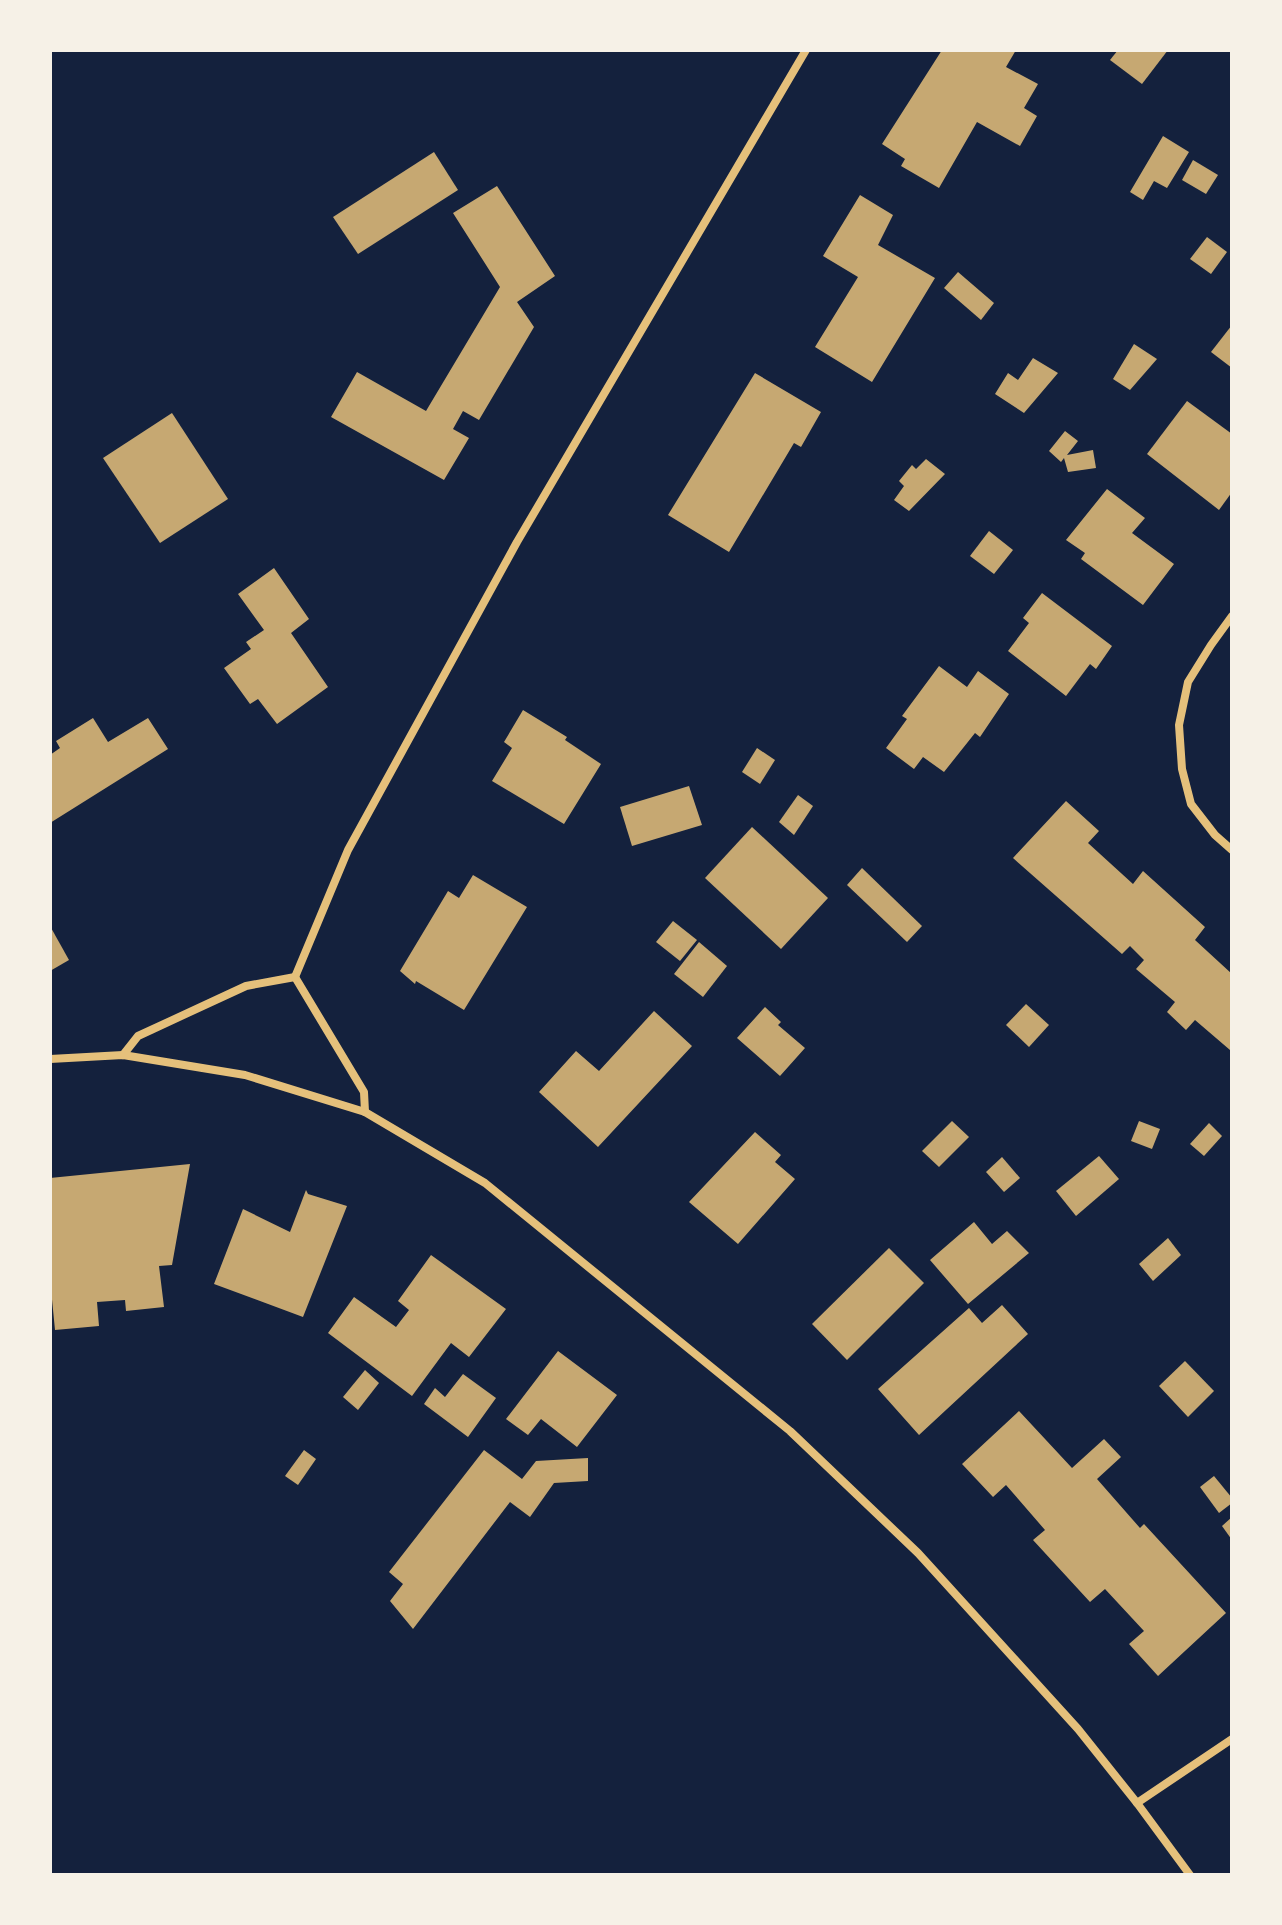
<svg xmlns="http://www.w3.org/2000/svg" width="1282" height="1925" font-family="'Archivo Narrow',sans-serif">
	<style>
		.building { fill: #c6a872 }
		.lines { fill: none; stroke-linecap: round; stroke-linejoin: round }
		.minor { stroke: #e5c07b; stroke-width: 8 }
	</style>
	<rect width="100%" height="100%" fill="#14213d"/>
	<!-- building -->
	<g class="building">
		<path d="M942 50H1016L1006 67 1038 84 1024 108 1037 116 1020 146 977 122 939 188 901 166 905 159 882 144Z"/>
		<path d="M1118 50H1168L1142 84 1110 60Z"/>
		<path d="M1163 136 1189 152 1167 188 1154 181 1143 200 1130 192Z"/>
		<path d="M434 152 458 190 358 254 333 217Z"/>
		<path d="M1193 160 1218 175 1206 194 1182 180Z"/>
		<path d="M497 186 555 276 517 302 534 327 479 420 463 411 453 429 469 438 444 480 331 417 357 372 426 411 500 287 453 213Z"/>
		<path d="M860 195 893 215 878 245 935 278 872 382 815 347 858 277 823 256Z"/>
		<path d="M1207 237 1227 252 1211 274 1190 259Z"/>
		<path d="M958 272 994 303 981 320 944 288Z"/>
		<path d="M1232 325V368L1211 352Z"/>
		<path d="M1134 344 1157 359 1130 390 1113 379Z"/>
		<path d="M1033 358 1058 373 1024 413 995 394 1008 373 1018 380Z"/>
		<path d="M755 373 821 412 801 447 794 443 729 552 668 515Z"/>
		<path d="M1187 401 1232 434V492L1219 510 1147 454Z"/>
		<path d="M172 413 228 499 160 543 103 458Z"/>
		<path d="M1065 431 1078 441 1067 455 1093 450 1096 468 1068 472 1064 458 1061 462 1049 451Z"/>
		<path d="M926 459 945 474 909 511 894 500 904 486 899 481 912 465 916 469Z"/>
		<path d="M1107 489 1145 518 1132 533 1174 564 1143 605 1081 559 1085 553 1066 540Z"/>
		<path d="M989 531 1013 550 994 574 970 556Z"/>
		<path d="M274 568 309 619 291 633 328 687 277 724 258 699 250 704 224 668 251 649 246 642 264 630 238 594Z"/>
		<path d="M1042 593 1112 646 1096 669 1090 664 1066 696 1008 651 1029 623 1023 618Z"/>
		<path d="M939 666 967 687 978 671 1009 694 980 737 975 733 944 772 923 757 914 769 886 748 907 719 902 716Z"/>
		<path d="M523 710 567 737 565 740 601 764 564 824 492 781 512 748 504 742Z"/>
		<path d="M93 718 108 742 148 718 168 749 50 823V755L60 748 56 741Z"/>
		<path d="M757 748 775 760 760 784 742 772Z"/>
		<path d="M689 786 702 825 632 846 620 807Z"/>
		<path d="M798 795 813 806 794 835 779 822Z"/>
		<path d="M1066 801 1099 831 1088 843 1133 884 1143 871 1205 927 1195 940 1232 974V1048L1230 1050 1195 1020 1186 1030 1167 1012 1175 1002 1136 969 1144 960 1130 946 1122 954 1013 858Z"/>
		<path d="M752 827 828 898 781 949 705 878Z"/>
		<path d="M862 868 922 926 907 942 847 885Z"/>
		<path d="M473 875 527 907 464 1010 416 981 415 984 400 971 448 891 459 898Z"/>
		<path d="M673 921 697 940 680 961 656 942Z"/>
		<path d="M50 926 69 960 50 971Z"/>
		<path d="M699 942 727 966 703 997 674 974Z"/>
		<path d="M1026 1004 1049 1025 1029 1047 1006 1025Z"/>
		<path d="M765 1007 781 1022 778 1025 805 1048 780 1076 737 1038Z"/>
		<path d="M654 1011 692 1046 598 1147 539 1092 576 1051 599 1071Z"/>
		<path d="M952 1121 969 1137 939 1167 922 1151Z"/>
		<path d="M1139 1121 1160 1129 1152 1149 1131 1141Z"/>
		<path d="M1209 1123 1222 1136 1204 1156 1190 1144Z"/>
		<path d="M755 1132 781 1155 775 1162 795 1179 738 1244 689 1202Z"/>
		<path d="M1099 1156 1119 1179 1076 1216 1056 1191Z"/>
		<path d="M1002 1157 1020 1178 1004 1192 986 1172Z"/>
		<path d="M190 1164 172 1265 159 1266 164 1307 126 1311 125 1300 97 1302 99 1326 55 1330 50 1279V1178Z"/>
		<path d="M306 1190 308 1194 347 1206 303 1317 214 1284 243 1209 290 1232Z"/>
		<path d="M974 1222 992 1244 1007 1231 1029 1253 968 1304 930 1260Z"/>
		<path d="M1168 1238 1181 1255 1153 1281 1139 1264Z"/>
		<path d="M889 1248 924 1283 847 1360 812 1324Z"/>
		<path d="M431 1255 506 1309 469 1357 451 1343 412 1396 328 1333 354 1297 396 1327 409 1310 398 1301Z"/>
		<path d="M1002 1305 1028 1334 919 1435 878 1389 969 1308 982 1323Z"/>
		<path d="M558 1351 617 1395 577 1447 541 1419 528 1435 506 1419Z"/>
		<path d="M1185 1361 1214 1391 1188 1417 1159 1386Z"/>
		<path d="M365 1370 379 1383 358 1410 343 1397Z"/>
		<path d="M463 1374 496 1398 468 1437 424 1404 435 1388 445 1397Z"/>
		<path d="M1019 1411 1072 1468 1104 1439 1121 1457 1097 1479 1140 1528 1144 1524 1226 1613 1158 1676 1129 1644 1144 1631 1105 1589 1090 1602 1033 1540 1045 1530 1006 1485 993 1497 962 1464Z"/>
		<path d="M304 1450 316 1459 298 1485 285 1476Z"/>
		<path d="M484 1450 522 1479 536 1461 588 1458V1481L554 1483 530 1517 510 1502 413 1629 390 1601 403 1584 389 1572Z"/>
		<path d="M1214 1476 1232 1498V1503L1219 1513 1200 1487Z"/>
		<path d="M1232 1517V1540L1222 1526Z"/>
	</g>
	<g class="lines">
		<!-- minor -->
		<g class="minor">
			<path d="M1232 616 1211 645 1188 682 1179 725 1182 769 1191 804 1215 835 1232 850"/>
			<path d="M295 977 348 850 517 542 806 50"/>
			<path d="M295 977 364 1092 365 1112"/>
			<path d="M123 1055 138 1036 246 986 295 977"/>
			<path d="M50 1059 123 1055 245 1075 365 1112 485 1183 790 1431 918 1553 1078 1729 1137 1803 1190 1875"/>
			<path d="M1137 1803 1232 1739"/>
		</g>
	</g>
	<!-- border -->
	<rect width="1282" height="1925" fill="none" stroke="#f6f1e7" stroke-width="104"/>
</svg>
